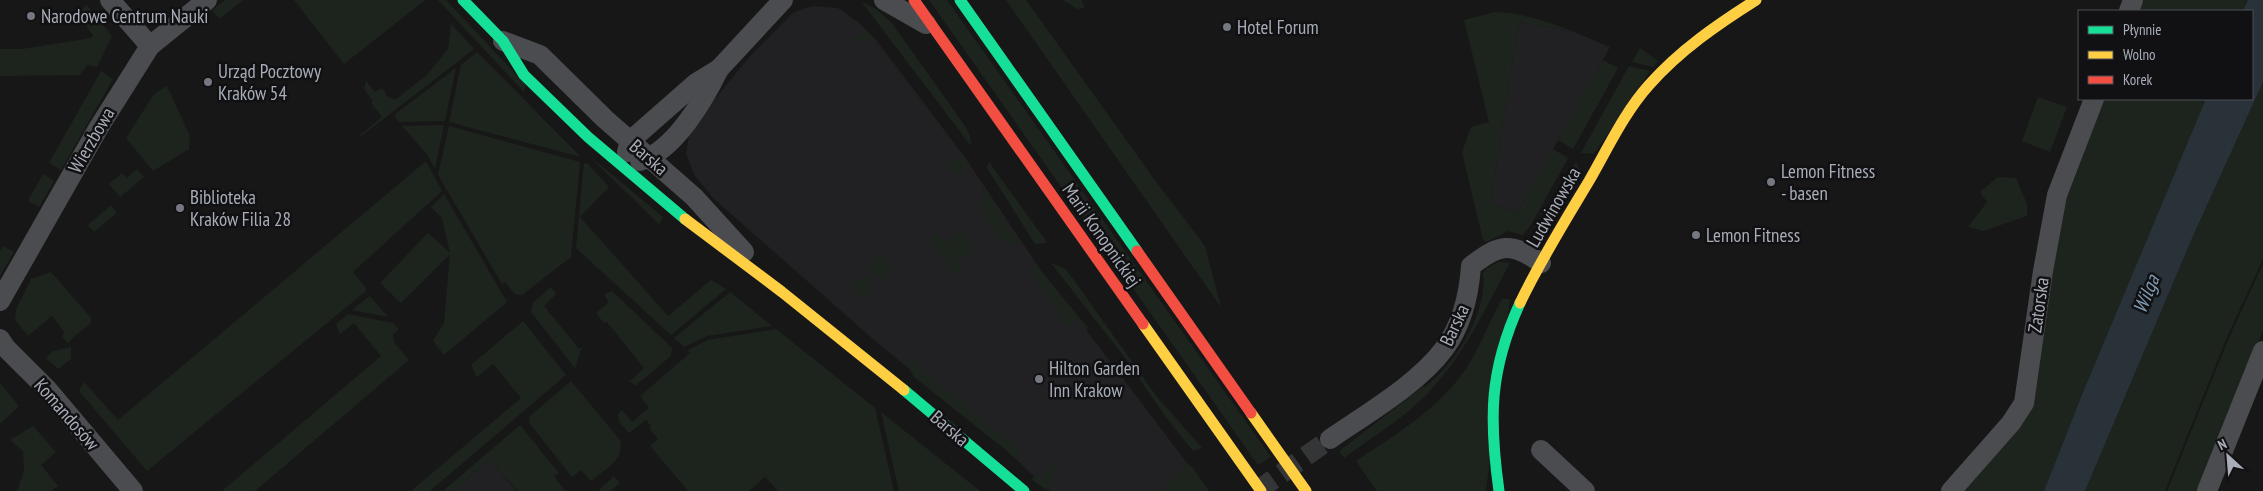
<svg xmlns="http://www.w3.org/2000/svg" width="2263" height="491" font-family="'PT Sans Narrow',sans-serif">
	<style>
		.built { fill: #212123 }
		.green { fill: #1d241e }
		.water { fill: #2a3239 }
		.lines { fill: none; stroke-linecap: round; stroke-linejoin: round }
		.street-tunnel { stroke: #343537; stroke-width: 20; stroke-dasharray: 20 10; stroke-linecap: butt }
		.street { stroke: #4b4c50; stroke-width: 20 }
		.fast { stroke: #16e098; stroke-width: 11 }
		.slow { stroke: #ffcf43; stroke-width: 11 }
		.jam { stroke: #f24e42; stroke-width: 11 }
		.poi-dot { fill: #757880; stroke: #111113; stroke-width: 2 }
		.labels { text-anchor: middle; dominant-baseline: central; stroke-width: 5; stroke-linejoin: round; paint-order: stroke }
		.poi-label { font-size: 19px; fill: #a8adb8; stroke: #111113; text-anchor: start }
		.street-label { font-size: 19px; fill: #a8adb8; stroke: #111113 }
		.water-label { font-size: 20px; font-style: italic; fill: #7f9bb3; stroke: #111113 }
	</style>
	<rect width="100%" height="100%" fill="#171717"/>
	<!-- built -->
	<g class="built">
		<path d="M812 6 838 8 858 22 876 40 964 156 1040 269 1187 463 1162 491H1050L994 439 873 339 714 199 695 176 686 154 690 129 752 54 794 12Z"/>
		<path d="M1519 22 1572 31 1610 47 1517 214 1490 203Z"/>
		<path d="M490 460 516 491H453Z"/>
	</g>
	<!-- green -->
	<g class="green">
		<path d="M225 0H243L219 19 212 10Z"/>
		<path d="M294 0H425L344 64Z"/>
		<path d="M438 0H446L526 85 524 92Z"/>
		<path d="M929 0H947L1271 457 1258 465Z"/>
		<path d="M1006 0H1026L1154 179 1205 246 1221 307Z"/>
		<path d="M1063 0H1082L1084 8 1077 9Z"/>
		<path d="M2144 0H2249L2244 11H2138Z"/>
		<path d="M861 1 876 9 891 22 965 126 970 136 971 146Z"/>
		<path d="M87 5 112 36 97 67 87 65 80 75 0 76V49H22L91 38 93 35 77 14Z"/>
		<path d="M1495 12C1523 13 1546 21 1572 31L1519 22 1490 203 1517 214 1553 149 1568 158 1532 223 1523 235 1508 231 1486 242 1483 240 1462 152 1471 127 1489 122 1464 20Z"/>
		<path d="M451 24 474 49 360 137 359 136 382 117 371 103 373 101 364 89 366 81 375 92 382 88 387 96 395 100 427 75 448 49Z"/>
		<path d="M866 30 968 163 964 172 955 173 948 165 961 156 871 38 861 43 853 39Z"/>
		<path d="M1640 48 1658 61 1653 67 1632 62Z"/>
		<path d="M477 52 581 157 449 122 461 65Z"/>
		<path d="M1603 60 1618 68 1573 149 1558 140Z"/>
		<path d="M1629 66 1650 71 1594 154 1581 153Z"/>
		<path d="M456 68 445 121 399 122 394 115Z"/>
		<path d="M101 71 113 79 61 170 49 163Z"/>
		<path d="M2263 82V259L2227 337 2165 491H2085L2193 236Z"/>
		<path d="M167 86 190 136 189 149 153 171 126 138 154 94Z"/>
		<path d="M2038 97 2067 107 2050 152 2022 141Z"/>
		<path d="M2101 99H2207L2081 397 2044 491H1960L2012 431 2061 208Z"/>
		<path d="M444 125 435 169 427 154 402 126Z"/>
		<path d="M449 126 580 162 571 257 522 295 515 294 505 282 502 284 438 175Z"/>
		<path d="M587 154 663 217 659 224Z"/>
		<path d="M426 161 442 191 353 272 366 288V291L147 471 79 391 84 382 118 420Z"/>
		<path d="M989 162 1046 241V243L1035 244 987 168Z"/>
		<path d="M1576 162 1582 174 1540 237H1535Z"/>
		<path d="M584 163 588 164 609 187 580 217 668 316 711 280 726 289 671 335 576 248Z"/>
		<path d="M137 169 144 177 120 197 109 184 122 173 127 178Z"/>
		<path d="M43 174 54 181 39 207 28 201Z"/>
		<path d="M1998 177 2016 178 2027 204V216L1983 231 1968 227 1987 202 1980 192Z"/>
		<path d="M984 188 1021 245H1009L1003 242 985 218 981 205Z"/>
		<path d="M444 194 507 302 444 355 433 341 444 323 450 254 401 303 380 283 428 233 450 253 442 218 431 207Z"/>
		<path d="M111 205 117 213 94 232 88 225Z"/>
		<path d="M962 230 975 248 957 262 966 274 960 276 953 272 930 240 934 232 944 244Z"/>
		<path d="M3 246 14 252 0 276V251Z"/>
		<path d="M880 256 892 267 881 280 868 269Z"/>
		<path d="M1499 262 1510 263C1484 311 1461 362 1421 400 1398 422 1369 439 1344 458L1339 451 1424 386 1425 387C1455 362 1476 330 1483 292 1483 286 1485 278 1482 274L1487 268Z"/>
		<path d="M1051 263 1064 268 1071 276 1157 397 1202 448 1193 451 1165 416 1125 358Z"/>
		<path d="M1035 264 1088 328 1086 330 1077 318 1067 326 1063 325 1051 302 1031 275 1030 269Z"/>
		<path d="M2263 264V330L2206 471 2197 491H2167L2229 338Z"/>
		<path d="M51 272 91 318V323L71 339V341L67 343 62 336 65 333 52 316 28 336 15 320 16 309 31 279Z"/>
		<path d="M863 275 875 286 863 299 851 288Z"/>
		<path d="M551 287 556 294 544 306 579 349 582 347 575 368 531 312 533 303Z"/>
		<path d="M612 291 672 348 671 356 636 385H634L630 381 644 368 607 322 604 323 596 313 609 302 604 295Z"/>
		<path d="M730 292 772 326 707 336 684 347 674 338Z"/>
		<path d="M370 296 388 317 352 310Z"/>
		<path d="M1502 299H1510L1486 491H1377L1356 461C1398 433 1444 406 1471 361 1482 341 1491 319 1502 299Z"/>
		<path d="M348 314 393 323 399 329 393 334 394 342 409 360 255 491H222L381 356 354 323 340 334 336 324Z"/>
		<path d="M523 321 566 375 430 491H411L521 398 493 364 477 377 471 365Z"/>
		<path d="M776 329 875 408 894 491H778L765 477 749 491H688L650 446 658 439 649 428 651 426 646 420 629 433 619 422 618 414 622 410 632 422 649 408 640 396 690 353 688 350 708 340Z"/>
		<path d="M71 347V359L58 369 46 358 53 351Z"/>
		<path d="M909 359 1021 452 1016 458 914 377 909 368Z"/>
		<path d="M571 381 620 440C625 460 604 470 591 481L581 470 572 477 530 424 529 417Z"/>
		<path d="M0 383 19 406 0 424Z"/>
		<path d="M881 412 980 491H899Z"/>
		<path d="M520 425 559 473 554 476 565 491H517L490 460 453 491H443Z"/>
		<path d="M33 426 56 452 41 465 58 486 51 491H17L24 471 23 451 10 440Z"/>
		<path d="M1187 463 1193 468 1209 491H1162Z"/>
		<path d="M1058 464 1047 490 1032 480 1033 477 1044 474Z"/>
		<path d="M614 476 620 483 611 491H598Z"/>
	</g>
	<!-- water -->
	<path class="water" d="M2248 0H2263V82L2193 236 2085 491H2044L2081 397 2206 99H2252V11H2243Z"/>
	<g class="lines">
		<!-- street-tunnel -->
		<path class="street-tunnel" d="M1257 491 1330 439"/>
		<!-- street -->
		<g class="street">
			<path d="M110 0 150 46"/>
			<path d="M884 0 926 24"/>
			<path d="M2129 11 2133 0"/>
			<path d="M503 41 540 55 605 119 694 197 744 252"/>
			<path d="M627 152 630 141 696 83 719 69 783 0"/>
			<path d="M640 161C674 151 704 100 719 69"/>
			<path d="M0 301 99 127 150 46 207 0"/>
			<path d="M0 339 6 348 47 389 133 491"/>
			<path d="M1330 439C1366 414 1418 384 1444 349 1462 325 1469 295 1471 266 1499 244 1511 241 1541 263"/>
			<path d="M1541 450 1585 491"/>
			<path d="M1951 491 2011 423 2024 403 2043 271 2057 195 2094 99"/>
			<path d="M2207 491 2263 351"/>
		</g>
		<!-- fast -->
		<g class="fast">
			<path d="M463 0 503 41 524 75 588 137 685 219"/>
			<path d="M960 0 1137 251"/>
			<path d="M904 390 1024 491"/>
			<path d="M1499 491C1489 419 1489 371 1520 303"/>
		</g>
		<!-- slow -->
		<g class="slow">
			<path d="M685 219 782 292 904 390"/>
			<path d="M1520 303C1540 261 1565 221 1589 181 1608 148 1624 113 1649 85 1680 50 1718 24 1756 0"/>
			<path d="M1143 324 1261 491"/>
			<path d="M1251 413 1306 491"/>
		</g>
		<!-- jam -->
		<g class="jam">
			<path d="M914 0 1143 324"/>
			<path d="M1137 251 1251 413"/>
		</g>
	</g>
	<!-- markers -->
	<g class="poi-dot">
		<circle cx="31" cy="16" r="5"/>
		<circle cx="1227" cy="27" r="5"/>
		<circle cx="208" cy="82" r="5"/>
		<circle cx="1771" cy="182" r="5"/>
		<circle cx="180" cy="208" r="5"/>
		<circle cx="1696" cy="235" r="5"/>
		<circle cx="1039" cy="379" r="5"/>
	</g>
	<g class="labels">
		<!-- poi labels -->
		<g class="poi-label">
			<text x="41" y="16">Narodowe Centrum Nauki</text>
			<text x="1237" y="27">Hotel Forum</text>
			<text x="218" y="71">Urząd Pocztowy<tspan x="218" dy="22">Kraków 54</tspan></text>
			<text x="1781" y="171">Lemon Fitness<tspan x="1781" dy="22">- basen</tspan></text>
			<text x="190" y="197">Biblioteka<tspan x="190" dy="22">Kraków Filia 28</tspan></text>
			<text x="1706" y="235">Lemon Fitness</text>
			<text x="1049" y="368">Hilton Garden<tspan x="1049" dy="22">Inn Krakow</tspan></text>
		</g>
		<!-- street labels -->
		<g class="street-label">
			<text transform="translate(91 140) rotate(-60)">Wierzbowa</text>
			<text transform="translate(649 157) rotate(41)">Barska</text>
			<text transform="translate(1553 207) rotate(-60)">Ludwinowska</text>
			<text transform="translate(1102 235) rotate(55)">Marii Konopnickiej</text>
			<text transform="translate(2038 305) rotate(-82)">Zatorska</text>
			<text transform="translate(1454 325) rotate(-65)">Barska</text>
			<text transform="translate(67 414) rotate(49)">Komandosów</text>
			<text transform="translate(950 428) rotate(41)">Barska</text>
		</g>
		<!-- water labels -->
		<g class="water-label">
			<text transform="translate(2146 294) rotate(-68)">Wilga</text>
		</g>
	</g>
	<!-- legend -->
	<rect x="2078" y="10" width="175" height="90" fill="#111113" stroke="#4d4f55"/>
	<rect x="2088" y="26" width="25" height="8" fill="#16e098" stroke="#4d4f55"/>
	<text x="2123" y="35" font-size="15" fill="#a8adb8">Płynnie</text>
	<rect x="2088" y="51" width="25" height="8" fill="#ffcf43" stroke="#4d4f55"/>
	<text x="2123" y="60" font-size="15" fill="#a8adb8">Wolno</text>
	<rect x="2088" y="76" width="25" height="8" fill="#f24e42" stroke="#4d4f55"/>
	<text x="2123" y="85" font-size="15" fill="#a8adb8">Korek</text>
	<!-- north arrow -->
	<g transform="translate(2228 456) rotate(334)" stroke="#111113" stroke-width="4" paint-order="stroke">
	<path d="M0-4L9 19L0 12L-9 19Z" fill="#a8adb8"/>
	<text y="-8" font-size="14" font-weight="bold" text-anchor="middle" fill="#a8adb8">N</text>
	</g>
</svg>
